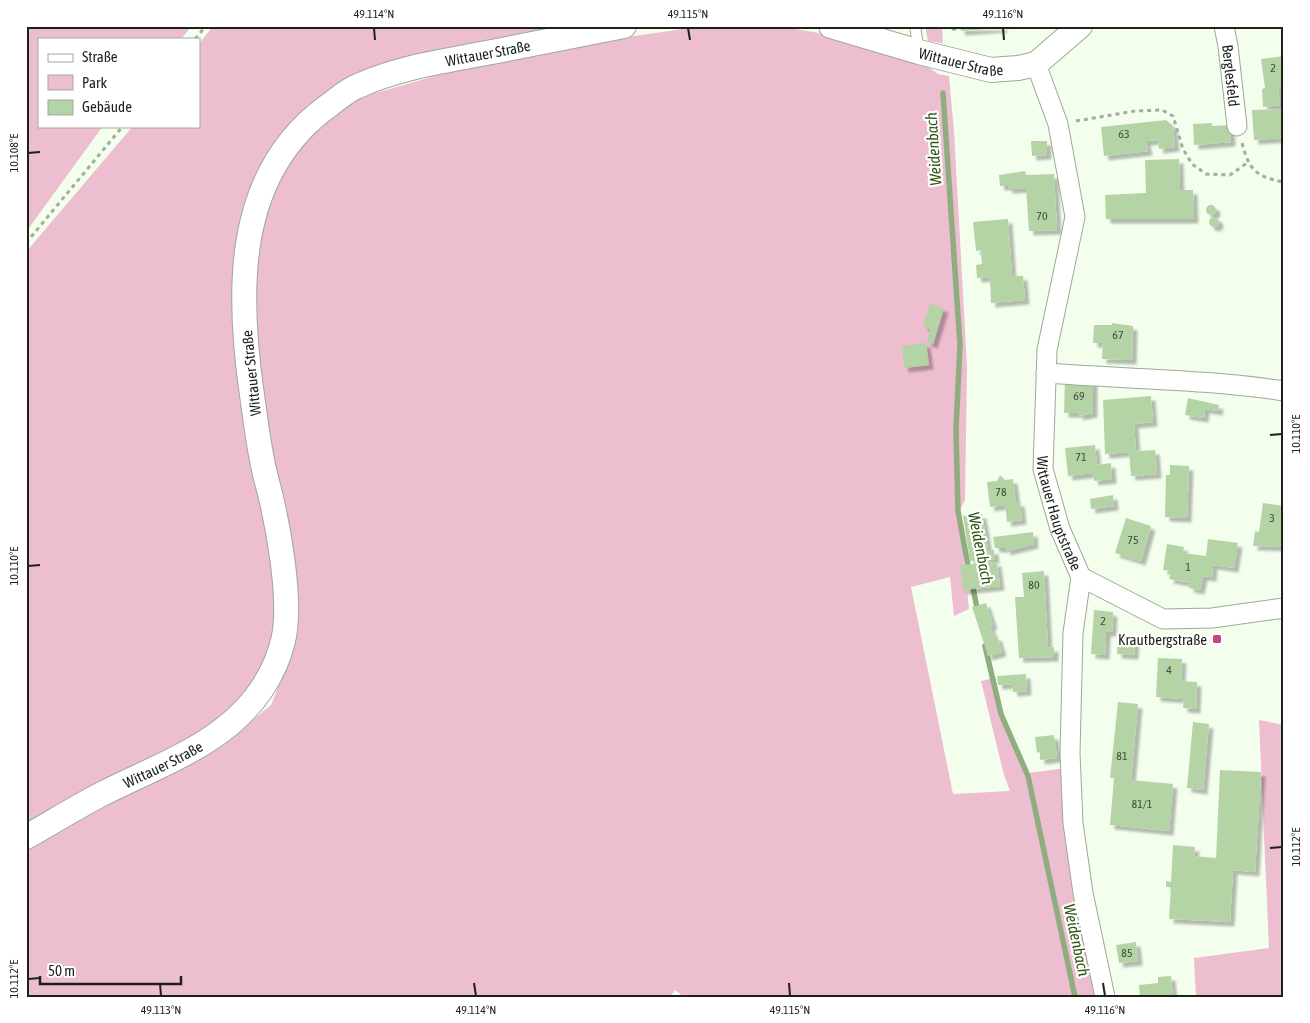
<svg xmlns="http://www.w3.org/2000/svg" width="1310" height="1023" font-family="'Asap Condensed',sans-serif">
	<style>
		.green { fill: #edbdd0 }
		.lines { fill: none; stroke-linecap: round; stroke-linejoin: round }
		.stream { stroke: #90ad80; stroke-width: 5.5 }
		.building { fill: #b5d4a5; filter: url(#shadow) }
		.service-casing { stroke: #9caa96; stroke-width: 12 }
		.minor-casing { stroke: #9caa96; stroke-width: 21 }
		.tertiary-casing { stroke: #9caa96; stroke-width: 26 }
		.path { stroke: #a3ac9e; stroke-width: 3; stroke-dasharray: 4 4; stroke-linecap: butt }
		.service { stroke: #fff; stroke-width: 10 }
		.minor { stroke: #fff; stroke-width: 19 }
		.tertiary { stroke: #fff; stroke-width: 24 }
		.ticks { fill: none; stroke: #1c221a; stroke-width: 2 }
		.poi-dot { fill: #c94486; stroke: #fff; stroke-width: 2 }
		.labels { text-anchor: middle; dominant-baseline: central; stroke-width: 4.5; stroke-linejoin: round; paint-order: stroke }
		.number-label { font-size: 12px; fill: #424e3d }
		.street-label { font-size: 15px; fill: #1c221a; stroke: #fff }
		.poi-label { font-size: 15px; fill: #1c221a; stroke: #fff; text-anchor: end }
		.water-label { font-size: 16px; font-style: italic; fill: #2f5515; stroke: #fff }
		.neatline { fill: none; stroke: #1c221a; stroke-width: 2 }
		.ticks-label { font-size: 12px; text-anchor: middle; fill: #1c221a }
	</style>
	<defs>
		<filter id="shadow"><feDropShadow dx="4.5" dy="4.5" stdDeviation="1" flood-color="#0004"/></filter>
	</defs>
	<rect width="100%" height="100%" fill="#f3feed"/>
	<!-- green -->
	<g class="green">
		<path d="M26 26H192L181 39H39V126H103L26 232Z"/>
		<path d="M213 26H594L403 66 362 78 325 99 279 143 254 187 239 238 234 292 240 382 260 468 274 483 257 367 247 274 253 231 294 156 310 134 331 115 362 97 466 67 593 42 704 26H778L848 38 914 57 938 74 949 76 954 131 967 366 965 500 959 511 969 609 954 616 950 577 911 587 953 794 1010 791 1004 775 981 681 994 678 1002 713 1029 773 1065 768 1067 845 1098 997H684L675 990 670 997H26V849L189 762 237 733 271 705 293 650 272 641 254 682 238 710 198 739 26 825V252L133 126H199V44Z"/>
		<path d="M925 26H942L943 43 928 41Z"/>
		<path d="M1259 720 1284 725V997H1196L1194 958 1269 948Z"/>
	</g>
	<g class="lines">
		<!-- stream -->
		<g class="stream">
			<path d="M954 26V28"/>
			<path d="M943 93 960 345 956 429 958 511 969 571"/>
			<path d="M972 583 978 613"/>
			<path d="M985 646 1001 714 1028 776 1075 997"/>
		</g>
	</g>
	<!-- building -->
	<g class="building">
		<path d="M960 26H1003V28L961 31Z"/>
		<path d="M1284 56V88L1278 89 1280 105 1263 107 1262 89 1265 88 1261 59Z"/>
		<path d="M1284 109V138L1254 140 1252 110Z"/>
		<path d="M1166 120 1173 126 1175 147 1159 149 1158 140 1146 141 1148 151 1104 156 1101 127Z"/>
		<path d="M1212 123V126L1230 125 1231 142 1194 145 1193 124Z"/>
		<path d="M1031 141H1047V155L1032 156Z"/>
		<path d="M1179 159 1180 190H1193L1194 219H1106L1105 195 1146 193 1145 160Z"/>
		<path d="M1025 171 1026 175 1054 174 1057 230 1029 231 1026 188 1008 189V186H1000L999 175Z"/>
		<circle cx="1211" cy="210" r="5"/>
		<circle cx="1214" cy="222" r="5"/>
		<path d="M1008 219 1012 276H1023L1025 300 991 303 990 277 977 278 976 265 982 264 981 250 976 251 973 222Z"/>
		<path d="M930 304 944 308 933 344 927 342 930 329 923 327Z"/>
		<path d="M1112 323 1133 326 1132 360 1102 359 1103 343H1093L1094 325H1112Z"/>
		<path d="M926 343 929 365 904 368 902 346Z"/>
		<path d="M1065 379H1093V413L1078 416 1079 413H1064Z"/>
		<path d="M1151 396 1153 422 1134 424 1136 451 1155 450 1157 474 1131 476 1129 452 1105 454 1103 400Z"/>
		<path d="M1188 398 1219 405 1218 411 1205 409 1204 418 1185 415Z"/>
		<path d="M1095 445 1097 465 1111 463 1112 479 1094 481 1093 473 1068 476 1065 448Z"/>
		<path d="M1170 465 1189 466 1187 518 1165 517 1166 475H1170Z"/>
		<path d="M1000 475 1005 480 1013 479 1016 502H1020L1022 520 1007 522 1005 505 990 507 987 482 997 481Z"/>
		<path d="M1113 495 1114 506 1091 509 1090 499Z"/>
		<path d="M1263 503 1284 506V547L1253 546 1255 531 1259 532Z"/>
		<path d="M982 514 988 550H994L995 559 970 561 963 516Z"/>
		<path d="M1126 518 1151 526 1141 561 1115 553Z"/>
		<path d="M1033 532 1034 544 1006 551V548H995L993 537Z"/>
		<path d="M1208 539 1238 543 1234 568 1213 565 1212 577 1203 576 1200 590 1189 588 1190 583 1169 579 1171 571 1163 570 1167 544 1184 547 1183 553 1206 556Z"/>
		<path d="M997 562 1000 586 963 590 960 565Z"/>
		<path d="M1044 571 1048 648 1054 647V657L1019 658 1015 597H1024L1022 573Z"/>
		<path d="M986 603 993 625 990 626 994 637 997 636 1002 652 988 656 972 607Z"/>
		<path d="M1094 610 1113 612 1112 632H1106L1105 655 1091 654Z"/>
		<path d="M1118 637 1135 638 1134 655 1117 654Z"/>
		<path d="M1158 658 1182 659 1181 681 1197 682 1196 709 1183 708 1184 699 1156 697Z"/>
		<path d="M1026 674 1027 691 1013 692 1012 684 998 685 997 676Z"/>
		<path d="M1118 702 1138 704 1131 780 1173 784 1169 831 1110 825 1114 778H1110Z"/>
		<path d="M1193 722 1209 724 1203 790 1187 788Z"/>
		<path d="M1054 735 1057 758 1040 760V752L1037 753 1035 737Z"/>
		<path d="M1220 770 1261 772 1255 872 1233 870 1230 922 1169 919 1171 887H1166V881L1171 882 1173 845 1195 847 1194 856 1216 858Z"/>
		<path d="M1136 942 1138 961 1119 963 1116 945Z"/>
		<path d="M1171 976 1173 997H1140L1139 985 1158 983V977Z"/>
	</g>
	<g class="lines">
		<defs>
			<path id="service" d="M915 26 919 52"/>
			<g id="minor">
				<path id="s1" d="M1224 26 1228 46 1237 126"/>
				<path id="s2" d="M1036 64 1058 124 1075 217 1047 350 1043 469 1060 529 1081 577 1073 633 1070 753 1073 823 1083 893 1105 997"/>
				<path d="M1046 373C1126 379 1205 379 1284 391"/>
				<path d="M1081 577 1163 619 1212 618 1284 608"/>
			</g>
			<g id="tertiary">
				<path id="s3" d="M831 26 919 52 991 70 1018 68 1036 64 1080 26"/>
				<path id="s4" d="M26 837C51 823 75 808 100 795 156 766 224 745 261 690 271 675 279 658 283 641 293 601 277 518 266 478 259 451 256 423 252 395 237 292 234 174 328 106 338 99 347 90 358 86 397 68 439 62 481 54 529 45 577 35 624 26"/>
			</g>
		</defs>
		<!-- service casing -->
		<use href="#service" class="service-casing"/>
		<!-- minor casing -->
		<use href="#minor" class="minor-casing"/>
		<!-- tertiary casing -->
		<use href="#tertiary" class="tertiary-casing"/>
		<!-- path -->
		<g class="path">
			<path d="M195 39 206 26"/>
			<path d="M1076 121 1135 111 1162 110 1173 116 1183 149 1192 164 1206 174 1230 175 1247 163"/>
			<path d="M1242 143C1249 170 1256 177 1284 182"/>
			<path d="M26 243 123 126"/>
		</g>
		<!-- service -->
		<use href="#service" class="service"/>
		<!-- minor -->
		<use href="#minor" class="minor"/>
		<!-- tertiary -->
		<use href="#tertiary" class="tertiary"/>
	</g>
	<!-- ticks -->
	<path class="ticks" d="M374 28 375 40M688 28 690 40M1003 28 1004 40M28 153 40 152M1270 435 1282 434M28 566 40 565M1270 848 1282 847M28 979 40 978M160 983 161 996M474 983 476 996M789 983 790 996M1103 983 1105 996"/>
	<!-- markers -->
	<rect class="poi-dot" x="1212" y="634" width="10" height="10" rx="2.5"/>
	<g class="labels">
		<!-- number labels -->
		<g class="number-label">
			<text x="1273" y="68">2</text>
			<text x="1124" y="134">63</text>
			<text x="1042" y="216">70</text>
			<text x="1118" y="335">67</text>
			<text x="1079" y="396">69</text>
			<text x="1081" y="457">71</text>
			<text x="1001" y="492">78</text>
			<text x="1272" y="518">3</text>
			<text x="1133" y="540">75</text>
			<text x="1188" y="567">1</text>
			<text x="1034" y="585">80</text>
			<text x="1103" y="621">2</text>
			<text x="1169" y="670">4</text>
			<text x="1122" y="756">81</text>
			<text x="1142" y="804">81/1</text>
			<text x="1127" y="953">85</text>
		</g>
		<!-- street labels -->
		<g class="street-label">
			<text stroke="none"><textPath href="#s4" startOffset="1069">Wittauer Straße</textPath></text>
			<text stroke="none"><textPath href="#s3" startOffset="135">Wittauer Straße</textPath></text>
			<text stroke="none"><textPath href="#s1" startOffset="50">Berglesfeld</textPath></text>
			<text transform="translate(251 373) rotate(-96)">Wittauer Straße</text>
			<text stroke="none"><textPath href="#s2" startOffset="460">Wittauer Hauptstraße</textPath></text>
			<text stroke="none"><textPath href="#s4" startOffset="155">Wittauer Straße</textPath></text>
		</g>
		<!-- poi labels -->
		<g class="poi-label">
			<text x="1207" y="639">Krautbergstraße</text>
		</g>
		<!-- water labels -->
		<g class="water-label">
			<text transform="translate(933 149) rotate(-94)">Weidenbach</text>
			<text transform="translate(981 548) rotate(79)">Weidenbach</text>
			<text transform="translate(1077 940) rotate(78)">Weidenbach</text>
		</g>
	</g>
	<!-- border -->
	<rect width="1310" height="1023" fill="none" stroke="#ffffff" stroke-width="55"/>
	<!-- legend -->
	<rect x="38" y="38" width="162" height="90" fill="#ffffff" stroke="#a4a7a3"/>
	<rect x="48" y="54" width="25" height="8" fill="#ffffff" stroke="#a4a7a3"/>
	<text x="82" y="62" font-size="15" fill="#1c221a">Straße</text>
	<rect x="48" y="75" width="25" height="15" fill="#edbdd0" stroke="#a4a7a3"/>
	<text x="82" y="88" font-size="15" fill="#1c221a">Park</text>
	<rect x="48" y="100" width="25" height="15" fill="#b5d4a5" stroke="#a4a7a3"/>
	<text x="82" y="112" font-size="15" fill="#1c221a">Gebäude</text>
	<!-- scale -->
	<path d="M40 976v8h141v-8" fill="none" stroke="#1c221a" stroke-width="2.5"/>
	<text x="48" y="976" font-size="15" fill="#1c221a" stroke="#ffffff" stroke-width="4" paint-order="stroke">50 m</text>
	<rect x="28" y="28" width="1254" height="968" class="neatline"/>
	<g class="ticks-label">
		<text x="374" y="18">49.114°N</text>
		<text x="688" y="18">49.115°N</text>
		<text x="1003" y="18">49.116°N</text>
		<text transform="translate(14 153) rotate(-90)" y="4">10.108°E</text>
		<text transform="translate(1296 434) rotate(-90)" y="4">10.110°E</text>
		<text transform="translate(14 566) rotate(-90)" y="4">10.110°E</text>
		<text transform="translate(1296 847) rotate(-90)" y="4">10.112°E</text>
		<text transform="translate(14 979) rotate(-90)" y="4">10.112°E</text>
		<text x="161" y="1014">49.113°N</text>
		<text x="476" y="1014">49.114°N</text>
		<text x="790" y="1014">49.115°N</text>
		<text x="1105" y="1014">49.116°N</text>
	</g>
</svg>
